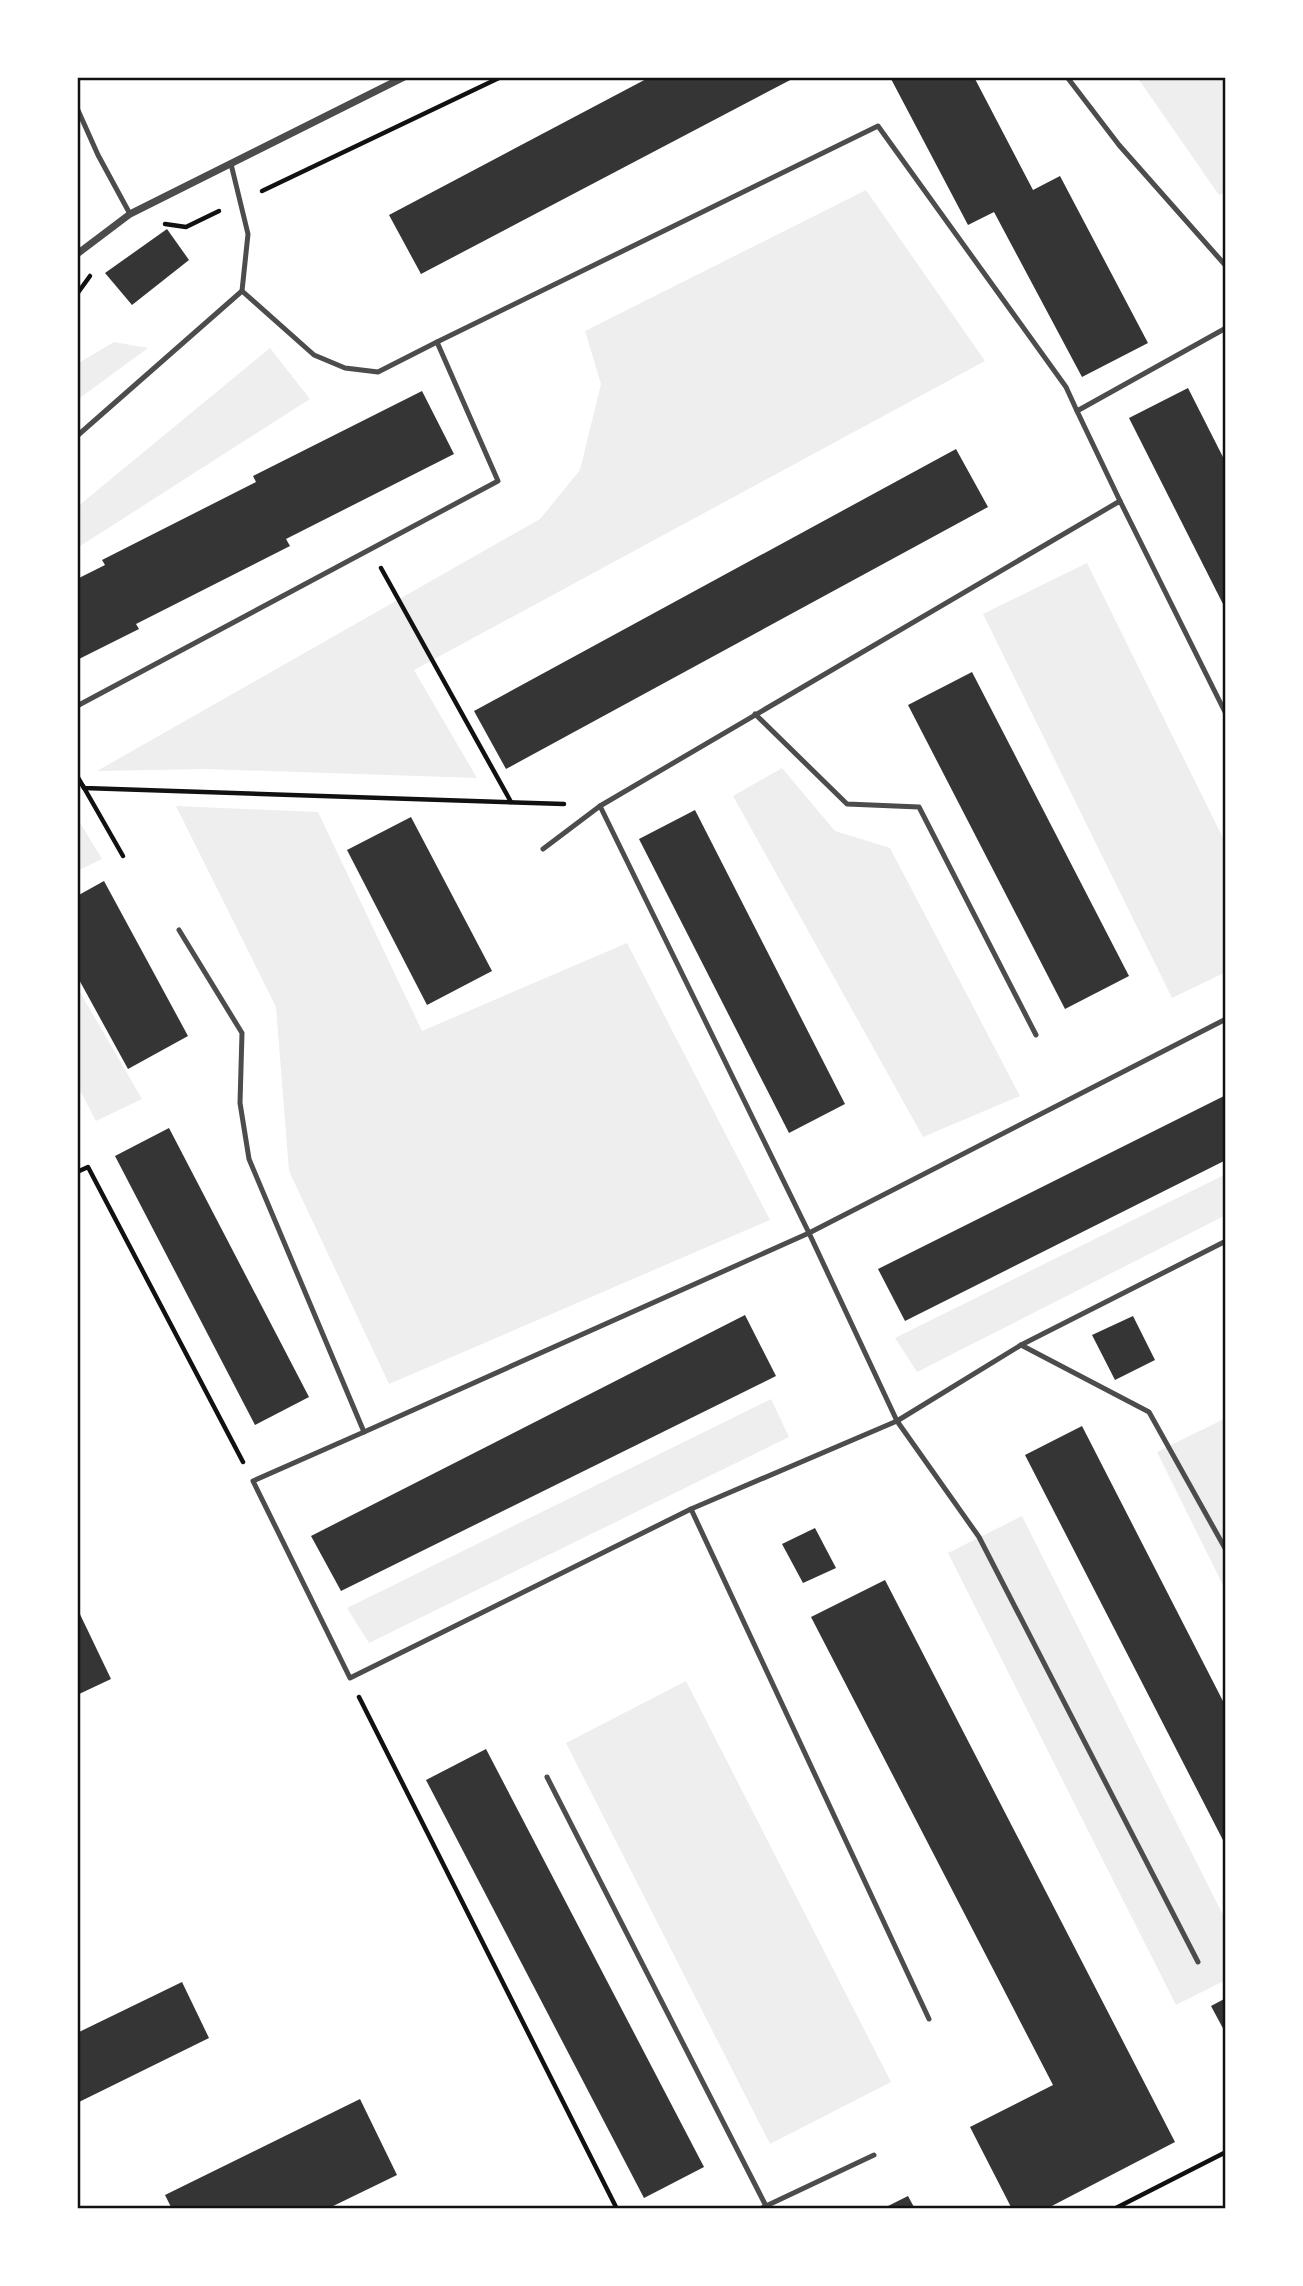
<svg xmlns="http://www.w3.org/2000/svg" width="1303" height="2286" font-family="'Roboto Serif',serif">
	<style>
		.green { fill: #eee }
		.building { fill: #353535 }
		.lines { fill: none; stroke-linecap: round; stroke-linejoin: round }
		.path { stroke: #111; stroke-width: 4.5 }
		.service { stroke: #4c4c4c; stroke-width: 5 }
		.minor { stroke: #4c4c4c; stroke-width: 7 }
		.neatline { fill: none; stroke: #111; stroke-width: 2.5 }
	</style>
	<rect width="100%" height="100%" fill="#fff"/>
	<!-- green -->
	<g class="green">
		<path d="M1137 77H1226V193L1219 195Z"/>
		<path d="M866 190 985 361 414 670 477 778 206 769 97 771 540 519 580 470 601 384 585 331Z"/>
		<path d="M114 342 148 348 77 400V364Z"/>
		<path d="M270 348 310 399 77 548V507Z"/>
		<path d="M1087 563 1226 844V972L1172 998 983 614Z"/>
		<path d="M782 768 835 831 890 848 1020 1096 923 1137 733 796Z"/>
		<path d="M176 806 318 812 422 1031 627 943 770 1220 389 1384 289 1171 276 1007Z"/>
		<path d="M77 818 102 859 77 871Z"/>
		<path d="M77 987 142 1099 96 1121 77 1085Z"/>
		<path d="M1226 1174V1215L917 1372 895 1338Z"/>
		<path d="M771 1399 789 1437 369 1643 347 1608Z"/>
		<path d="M1226 1418V1591L1157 1452Z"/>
		<path d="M1022 1516 1226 1921V1980L1176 2005 948 1553Z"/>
		<path d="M686 1681 891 2082 770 2144 566 1743Z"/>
	</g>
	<!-- building -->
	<g class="building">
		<path d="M650 77H796L421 274 389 215Z"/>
		<path d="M890 77H974L1033 190 1060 176 1148 343 1082 377 994 212 968 225Z"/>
		<path d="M167 229 189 260 132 305 105 273Z"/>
		<path d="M1188 388 1226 463V610L1129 418Z"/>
		<path d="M422 391 454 454 286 539 290 546 136 624 139 629 77 660V579L105 565 102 560 256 482 253 476Z"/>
		<path d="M956 449 988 507 506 769 474 711Z"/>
		<path d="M972 672 1129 976 1065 1009 908 705Z"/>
		<path d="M695 810 845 1104 789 1133 639 839Z"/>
		<path d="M411 817 492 971 427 1005 347 850Z"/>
		<path d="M104 881 188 1036 128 1069 77 976V896Z"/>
		<path d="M1226 1095V1160L905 1321 878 1269Z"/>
		<path d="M169 1128 309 1397 255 1425 115 1156Z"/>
		<path d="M745 1315 776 1376 341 1591 311 1536Z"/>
		<path d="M1133 1316 1155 1360 1115 1380 1092 1335Z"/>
		<path d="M1082 1426 1226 1707V1846L1025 1455Z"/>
		<path d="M815 1528 836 1568 803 1583 782 1544Z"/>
		<path d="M885 1580 1175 2142 1046 2209H1012L970 2127 1053 2085 811 1617Z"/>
		<path d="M77 1608 111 1679 77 1695Z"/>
		<path d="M486 1749 704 2167 644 2198 426 1780Z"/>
		<path d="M182 1982 209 2038 77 2103V2033Z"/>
		<path d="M1226 1998V2034L1211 2006Z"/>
		<path d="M360 2099 397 2175 327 2209H172L165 2195Z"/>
		<path d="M908 2196 915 2209H882Z"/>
	</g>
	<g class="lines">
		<!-- path -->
		<g class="path">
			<path d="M262 191 501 77"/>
			<path d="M165 224 186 227 219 211"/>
			<path d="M77 294 90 276"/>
			<path d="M381 568 511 802"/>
			<path d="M77 776 84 788 564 804"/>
			<path d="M83 786 123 856"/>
			<path d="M77 1172 88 1167 243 1462"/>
			<path d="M359 1697 617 2209"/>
			<path d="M1114 2209 1226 2152"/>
		</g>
		<!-- service -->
		<g class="service">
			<path d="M1067 77 1119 145 1226 266"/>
			<path d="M77 108 98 155 130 214"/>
			<path d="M437 342 878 126 1066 387 1077 411"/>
			<path d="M77 436 242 291 248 234 231 164"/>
			<path d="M1120 501 1077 411 1226 328"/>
			<path d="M77 706 498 481 437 342 378 372 345 368 314 355 242 291"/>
			<path d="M755 714 847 804 919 807 1036 1035"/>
			<path d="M543 849 600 806"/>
			<path d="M179 930 242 1033 240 1103 249 1159 364 1432 253 1481 350 1678 691 1509 897 1421 1021 1345 1226 1241"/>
			<path d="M1021 1345 1149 1412 1226 1550"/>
			<path d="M364 1432 809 1233 1226 1019"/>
			<path d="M691 1509 929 2019"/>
			<path d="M547 1777 766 2206 760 2209"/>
			<path d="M1198 1962 979 1537 897 1421 809 1233 600 806 1120 501 1226 714"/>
			<path d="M766 2206 874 2155"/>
		</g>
		<!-- minor -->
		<path class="minor" d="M77 254 130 214 404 77"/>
	</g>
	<!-- border -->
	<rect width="1303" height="2286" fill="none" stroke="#ffffff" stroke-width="158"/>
	<rect x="79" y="79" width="1145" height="2128" class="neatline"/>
</svg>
